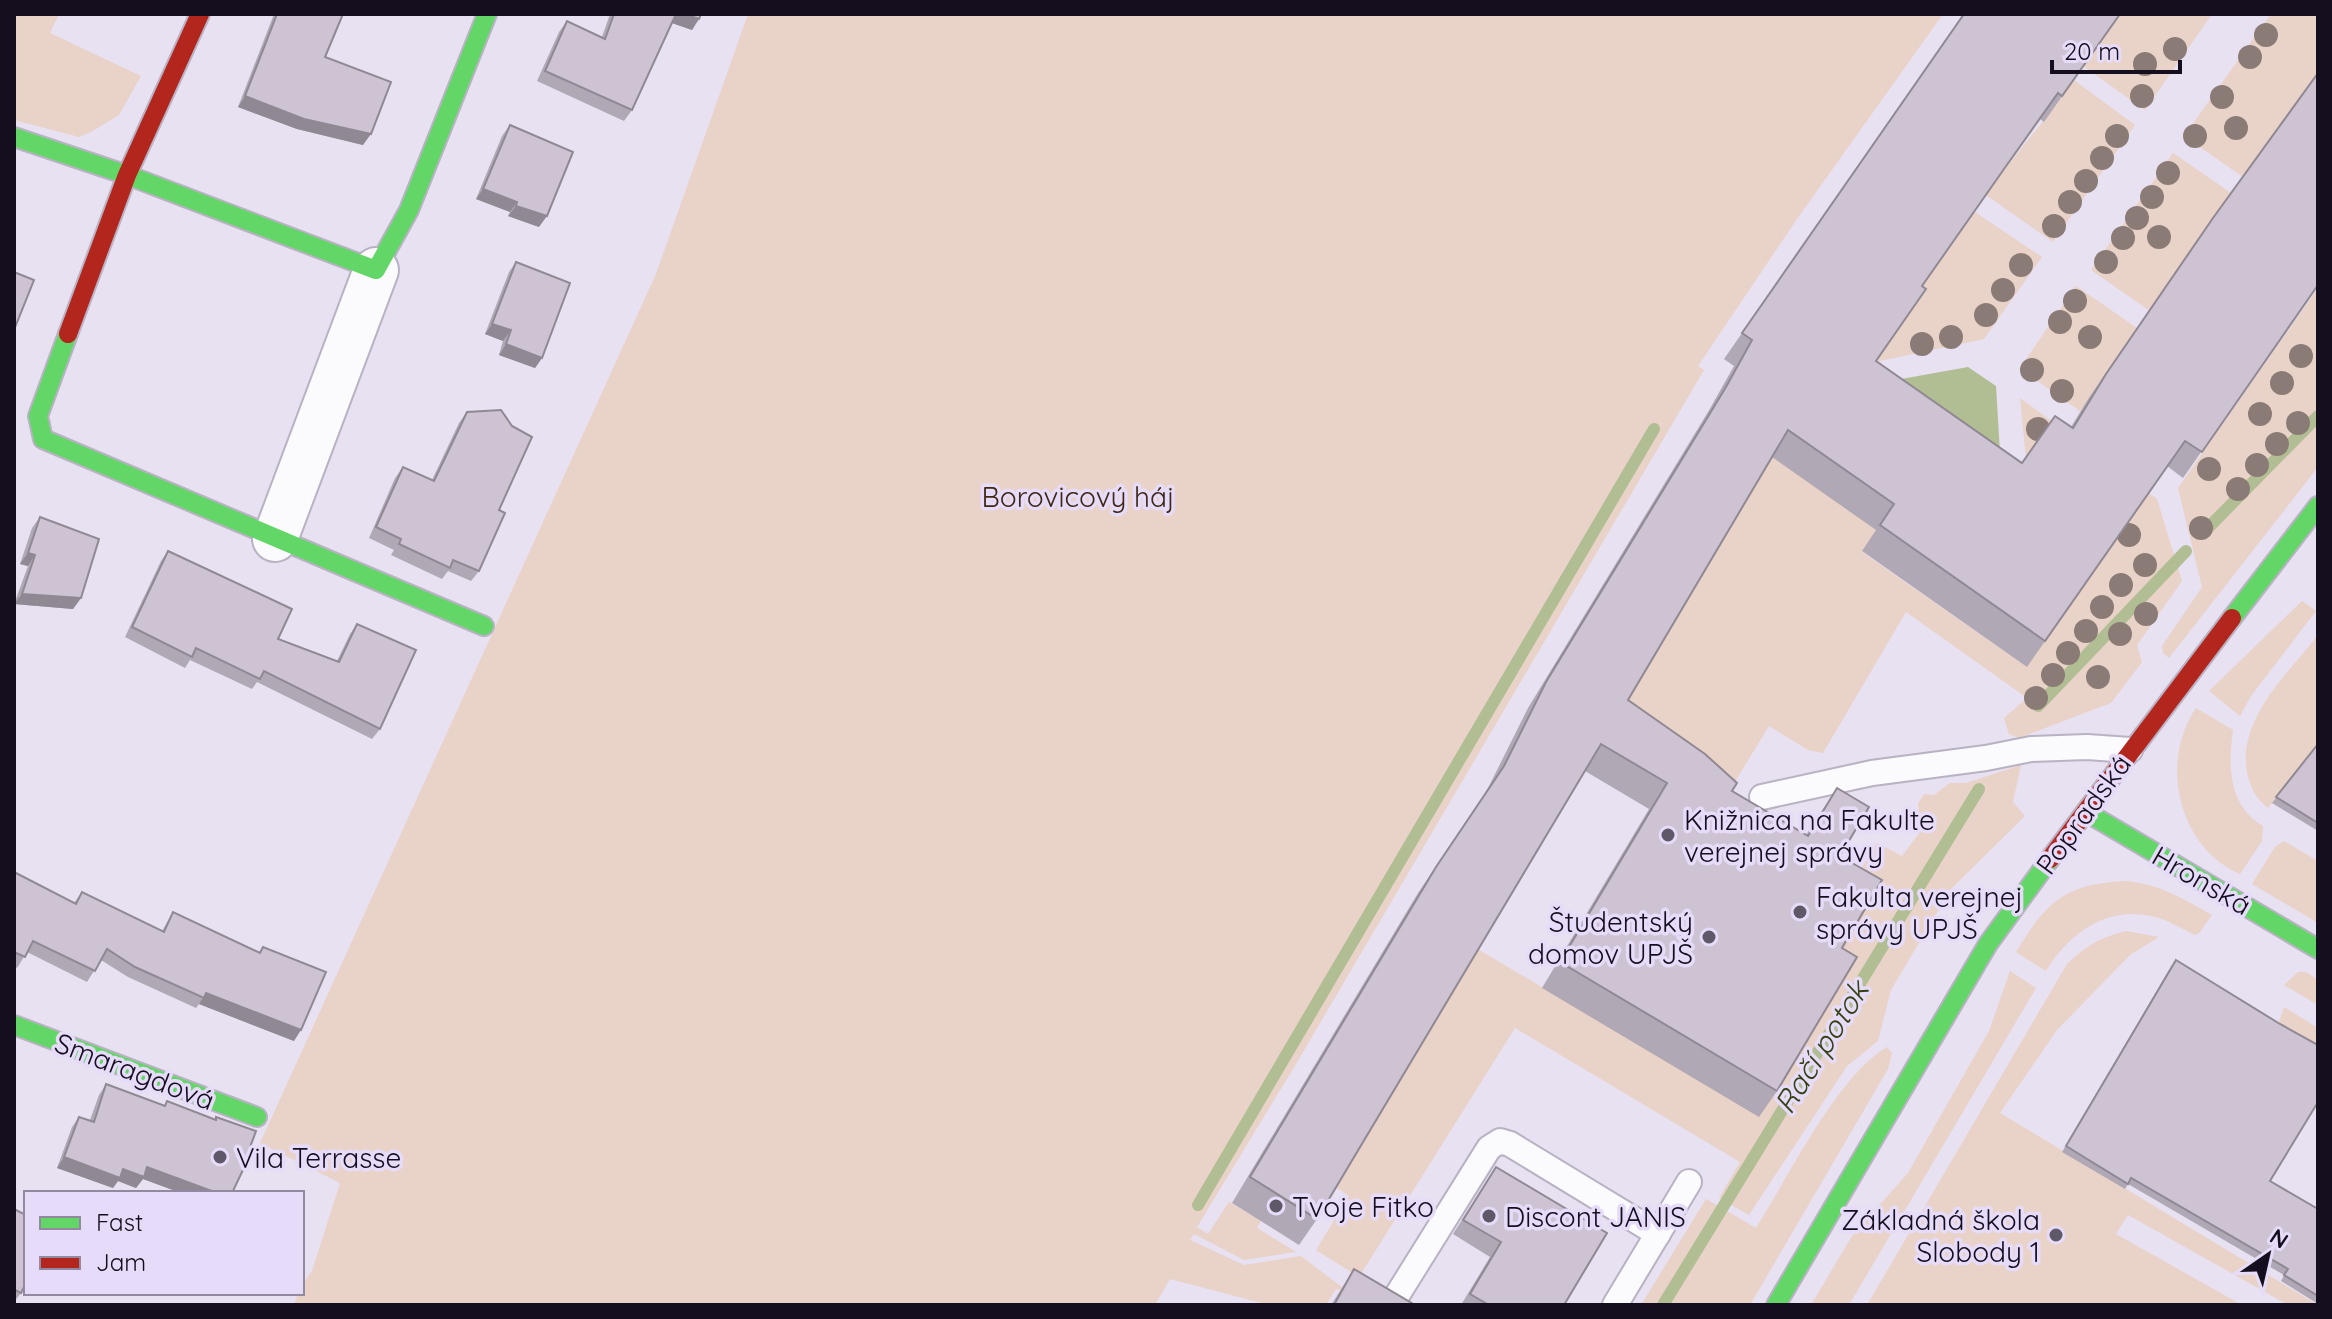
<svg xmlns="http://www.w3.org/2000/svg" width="2332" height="1319" font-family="Quicksand,sans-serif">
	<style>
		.green { fill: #e9d2c7 }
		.water { fill: #b1be94 }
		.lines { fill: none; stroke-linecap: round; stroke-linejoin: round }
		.stream { stroke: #b1be94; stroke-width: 12 }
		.lane-casing { stroke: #b8b2c2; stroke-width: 28 }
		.street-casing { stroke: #b8b2c2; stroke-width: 48 }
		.fast-casing { stroke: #b8b2c2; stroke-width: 22 }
		.jam-casing { stroke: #b8b2c2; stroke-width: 22 }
		.lane { stroke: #fbfafd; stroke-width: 24 }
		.street { stroke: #fbfafd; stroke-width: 44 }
		.fast { stroke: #63d668; stroke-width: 18 }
		.jam { stroke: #b3261e; stroke-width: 18 }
		.tree { fill: #8b7b77 }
		.wall { fill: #b0a8b5 }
		.shaded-wall { fill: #908893 }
		.building { fill: #cdc3d2; stroke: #908893; stroke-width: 2 }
		.poi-dot { fill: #5e5868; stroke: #e6dbf8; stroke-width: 3 }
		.labels { text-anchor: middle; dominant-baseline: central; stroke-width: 7; stroke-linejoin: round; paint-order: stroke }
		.park-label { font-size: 28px; fill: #3f2812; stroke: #e6dbf8 }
		.street-label { font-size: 28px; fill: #150e1e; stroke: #e6dbf8 }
		.poi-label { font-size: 28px; fill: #150e1e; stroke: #e6dbf8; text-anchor: start }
		.water-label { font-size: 30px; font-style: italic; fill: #354210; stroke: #e6dbf8 }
	</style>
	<rect width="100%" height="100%" fill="#e7e1f2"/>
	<!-- green -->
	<g class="green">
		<path d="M14 14H59L50 33 141 76 119 115 91 132 79 137 14 120Z"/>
		<path d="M748 14H1943L1797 219 1698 366 1704 370 1293 1069 1197 1227 1208 1234 1229 1202 1261 1221 1257 1228 1296 1252 1244 1260 1194 1234 1190 1240 1244 1265 1301 1256 1347 1291 1336 1289 1326 1305H1269L1170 1279 1155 1305H294L298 1293H302V1285L312 1271 340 1183 260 1143 656 274Z"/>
		<path d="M2120 14H2212L2145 110 2083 66Z"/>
		<path d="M2271 14H2318V74L2243 177 2184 136Z"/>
		<path d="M2074 80 2135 125 2053 242 1986 195C2014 155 2046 120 2074 80Z"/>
		<path d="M2173 153 2231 193 2150 311 2091 270Z"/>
		<path d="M1975 212 2042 257 1984 339 1875 362 1918 292Z"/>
		<path d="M2076 286 2137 328 2080 411 2025 372 2022 365Z"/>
		<path d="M2318 288V467L2169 658 2163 653 2162 646 2202 587 2178 488Z"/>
		<path d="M2020 398 2157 499 2182 581 2137 645 2142 662 2111 703 2019 738 2009 734 2004 718 2027 698 1906 612 1823 753 1808 750 1769 726 1719 808 1597 747 1773 452 1876 530 1862 552 2027 667 2026 458Z"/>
		<path d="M2302 601 2316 611 2251 696 2240 716 2209 691Z"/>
		<path d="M2318 635V745L2268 808C2259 801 2254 794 2250 783 2230 726 2286 676 2318 635Z"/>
		<path d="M2196 708 2233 730C2228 765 2228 806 2263 826L2262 841 2240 874C2178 847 2159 762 2196 708Z"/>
		<path d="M2021 765 2013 802 2025 816 1951 889 1891 990 1878 1041 1847 1066 1749 1215 1719 1198 1740 1162 1515 1028 1359 1277 1316 1250 1349 1196 1334 1186 1476 948 1759 1116 1845 895 1877 843 1902 856 1920 832 1918 803 1924 794 1934 795 1950 783H1966Z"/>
		<path d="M2284 841 2318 861V923L2252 884 2275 847Z"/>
		<path d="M2126 881C2160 884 2183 899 2212 915L2199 933 2195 935C2182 929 2169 920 2155 917 2108 905 2070 932 2046 971L2016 952C2047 901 2065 884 2126 881Z"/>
		<path d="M2126 931 2159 937 2130 955 2057 1030 2000 1113 2318 1305H2288L2128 1215 2116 1234 2242 1305H1867L2067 964C2086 946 2101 937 2126 931Z"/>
		<path d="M2010 971 2036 988 1849 1305H1811L1852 1236 1908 1173 1989 1031Z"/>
		<path d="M2298 972H2306L2318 980V1005L2284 985Z"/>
		<path d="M2284 1007 2318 1028V1052L2277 1028Z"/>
		<path d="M1887 1047 1892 1053 1888 1069 1750 1305H1641L1706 1199 1756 1228C1787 1179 1838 1075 1887 1047Z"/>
	</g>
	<!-- water -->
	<path class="water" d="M1968 367 1996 386 2001 469 1879 383Z"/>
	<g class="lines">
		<!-- stream -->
		<g class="stream">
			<path d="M2205 531 2318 416"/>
			<path d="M2038 706 2186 551"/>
			<path d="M1198 1205 1654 429"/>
			<path d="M1663 1305 1979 789"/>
		</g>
		<defs>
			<g id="lane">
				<path d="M1762 797 1872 773 1986 758 2031 749 2087 747 2130 750"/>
				<path d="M1391 1305 1489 1148 1500 1141 1510 1144 1658 1234"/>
				<path d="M1615 1305 1689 1182"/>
			</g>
			<path id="street" d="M275 539 376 270"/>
			<g id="fast">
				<path d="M14 137 127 175 376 270 409 210 487 14"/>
				<path d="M68 334 38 416 43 439 484 626"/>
				<path d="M2232 618 2318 506"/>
				<path d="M2086 812 2318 949"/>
				<path d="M14 1025 257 1117"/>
				<path d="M1776 1305 1988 944 2050 859"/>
			</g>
			<g id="jam">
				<path d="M68 334 127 175 200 14"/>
				<path d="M2050 859 2232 618"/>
			</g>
		</defs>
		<!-- lane casing -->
		<use href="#lane" class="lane-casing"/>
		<!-- street casing -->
		<use href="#street" class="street-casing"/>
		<!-- fast casing -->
		<use href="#fast" class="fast-casing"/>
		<!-- jam casing -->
		<use href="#jam" class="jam-casing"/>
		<!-- lane -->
		<use href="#lane" class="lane"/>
		<!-- street -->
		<use href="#street" class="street"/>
		<!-- fast -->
		<use href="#fast" class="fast"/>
		<!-- jam -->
		<use href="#jam" class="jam"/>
	</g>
	<!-- trees -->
	<g class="tree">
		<circle cx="2266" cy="35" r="12"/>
		<circle cx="2175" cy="49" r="12"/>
		<circle cx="2250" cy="57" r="12"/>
		<circle cx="2145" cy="64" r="12"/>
		<circle cx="2142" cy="96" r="12"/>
		<circle cx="2222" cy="97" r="12"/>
		<circle cx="2236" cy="128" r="12"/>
		<circle cx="2117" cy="136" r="12"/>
		<circle cx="2195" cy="136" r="12"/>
		<circle cx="2102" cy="158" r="12"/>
		<circle cx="2168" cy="173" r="12"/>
		<circle cx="2086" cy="181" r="12"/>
		<circle cx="2152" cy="197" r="12"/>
		<circle cx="2070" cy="202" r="12"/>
		<circle cx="2137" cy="218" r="12"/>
		<circle cx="2054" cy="226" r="12"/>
		<circle cx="2159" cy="237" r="12"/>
		<circle cx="2123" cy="238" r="12"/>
		<circle cx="2106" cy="262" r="12"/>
		<circle cx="2021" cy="265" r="12"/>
		<circle cx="2003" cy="290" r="12"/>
		<circle cx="2075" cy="301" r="12"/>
		<circle cx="1986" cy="315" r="12"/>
		<circle cx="2060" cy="322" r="12"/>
		<circle cx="1951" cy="337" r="12"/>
		<circle cx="2090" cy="337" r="12"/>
		<circle cx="1922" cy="344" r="12"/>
		<circle cx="2301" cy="356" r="12"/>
		<circle cx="2032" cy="370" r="12"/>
		<circle cx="2282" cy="383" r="12"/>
		<circle cx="2062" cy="391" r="12"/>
		<circle cx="2260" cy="414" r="12"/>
		<circle cx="2298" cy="423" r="12"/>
		<circle cx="2038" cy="429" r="12"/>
		<circle cx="2277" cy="444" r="12"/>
		<circle cx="2257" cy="465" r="12"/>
		<circle cx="2209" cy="469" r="12"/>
		<circle cx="2238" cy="489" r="12"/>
		<circle cx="2201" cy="528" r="12"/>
		<circle cx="2129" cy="535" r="12"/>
		<circle cx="2145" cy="565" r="12"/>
		<circle cx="2121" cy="585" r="12"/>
		<circle cx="2102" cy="607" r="12"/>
		<circle cx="2146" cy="614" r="12"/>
		<circle cx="2086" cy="631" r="12"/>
		<circle cx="2120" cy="634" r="12"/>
		<circle cx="2068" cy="653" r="12"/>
		<circle cx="2053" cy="675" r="12"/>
		<circle cx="2098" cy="677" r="12"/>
		<circle cx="2036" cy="698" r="12"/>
	</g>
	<!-- wall -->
	<g class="wall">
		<path d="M274 14H343L325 57 363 145 297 129 238 107Z"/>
		<path d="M610 14H701L692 30 672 23 632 110 624 121 537 81 559 32 567 21 602 37Z"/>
		<path d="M1964 14H2120L2044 122 2040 119 1922 286 1876 361 2022 463 2071 427 2088 399 2195 244 2299 312 2183 478 2167 466 2027 667 1862 551 1876 530 1772 457 1628 700 1732 791 1806 835 1837 788 1842 948 1777 1091 1759 1117 1542 988 1649 809 1585 771 1317 1219 1299 1245 1232 1203 1418 893 1486 792 1528 708 1708 412 1734 366 1724 359Z"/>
		<path d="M510 125 539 227 508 216 510 212 476 199 502 136Z"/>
		<path d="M516 262 542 358 535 368 499 355 503 341 485 334 509 272Z"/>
		<path d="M467 412 499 510 479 571 471 581 448 571 442 579 391 555 394 550 369 538 395 478 403 467 432 480 459 423Z"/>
		<path d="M40 517 81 598 73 609 14 604 28 566 20 564 32 528Z"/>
		<path d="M168 551 278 639 337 661 350 634 357 624 380 729 372 739 257 682 252 689 190 660 185 668 125 637 161 561Z"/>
		<path d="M2318 744V831L2272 803Z"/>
		<path d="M14 872 74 903 82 892 162 931 173 912 259 952 263 947 294 1041 199 1004 196 1008 128 977 101 960 87 982 27 952 17 968 14 966Z"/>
		<path d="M2172 965 2270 1181 2318 1209V1304L2281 1281 2284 1275 2128 1184 2125 1189 2062 1152Z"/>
		<path d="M106 1084 164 1106 167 1101 215 1119 216 1117 232 1193H181L143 1179 136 1188 118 1181 113 1188 57 1168 72 1127 79 1117 90 1120 99 1095Z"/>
		<path d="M1496 1167 1564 1305H1461L1490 1257 1453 1234Z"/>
		<path d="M14 1209 21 1293 14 1302Z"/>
		<path d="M1354 1269 1415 1305H1331Z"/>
	</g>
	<!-- shaded-wall -->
	<g class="shaded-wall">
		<path d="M675 14H685L699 19 692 30 669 22Z"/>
		<path d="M245 96 371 134 363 145 297 129 238 107Z"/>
		<path d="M483 189 517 202 510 212 476 199Z"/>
		<path d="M516 206 547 216 539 227 508 216Z"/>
		<path d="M492 324 511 330 503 341 485 334Z"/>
		<path d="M506 344 542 358 535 368 499 355Z"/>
		<path d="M28 553 35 555 28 566 20 564Z"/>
		<path d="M22 594 81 598 73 609 14 604Z"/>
		<path d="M206 993 301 1030 294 1041 199 1004Z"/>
		<path d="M64 1157 123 1169 147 1167 217 1193H181L143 1179 136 1188 118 1181 113 1188 57 1168Z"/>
	</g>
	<!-- building -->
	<g class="building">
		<path d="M277 14H343L325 57 391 82 371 134 304 119 245 96Z"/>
		<path d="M614 14H676L632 110 545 71 567 21 605 39Z"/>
		<path d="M685 14H701L699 19Z"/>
		<path d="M1964 14H2120L2062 96 2058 93 2004 169 1922 286 1926 289 1876 361 2022 463 2055 416 2073 428 2106 374 2213 218 2318 73V285L2202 452 2185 441 2045 641 1880 525 1894 504 1788 430 1628 700 1705 754 1737 783 1732 791 1808 836 1837 788 1869 807 1840 856 1882 880 1842 948 1857 957 1777 1091 1560 962 1667 783 1601 744 1317 1219 1250 1177 1436 867 1504 766 1546 682 1726 387 1752 340 1742 333Z"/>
		<path d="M510 125 573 152 547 216 516 206 517 202 483 189Z"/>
		<path d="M516 262 570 283 542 358 506 344 511 330 492 324Z"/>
		<path d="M14 272 34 280 14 330Z"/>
		<path d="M501 410 512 426 532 437 499 510 505 513 479 571 453 560 450 568 399 544 401 539 376 527 403 467 434 481 467 412Z"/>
		<path d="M40 517 99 539 81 598 22 594 35 555 28 553Z"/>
		<path d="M168 551 292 609 278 639 339 662 357 624 416 650 380 729 264 671 260 679 196 648 192 657 132 627Z"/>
		<path d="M2318 744V823L2276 797Z"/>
		<path d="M14 872 76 904 82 892 164 932 173 912 260 953 263 947 326 972 301 1030 206 993 204 998 135 967 107 949 95 971 33 941 25 957 14 952Z"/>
		<path d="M2176 960 2280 1024 2318 1045V1102L2270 1181 2318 1209V1296L2284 1275 2288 1269 2131 1178 2128 1184 2066 1146Z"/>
		<path d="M106 1084 165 1106 167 1101 216 1120V1117L256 1131 249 1150 252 1151 232 1193H217L147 1167 144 1177 123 1169 120 1178 64 1157 79 1117 94 1122Z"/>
		<path d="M1496 1167 1607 1233 1564 1305H1489L1470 1294 1501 1242 1463 1220Z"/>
		<path d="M14 1209 26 1215V1283L21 1293 14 1289Z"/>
		<path d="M1354 1269 1415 1305H1334Z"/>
	</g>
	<!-- markers -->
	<g class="poi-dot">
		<circle cx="1668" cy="835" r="8"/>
		<circle cx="1800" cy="912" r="8"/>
		<circle cx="1709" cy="937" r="8"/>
		<circle cx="220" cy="1157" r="8"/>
		<circle cx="1276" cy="1206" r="8"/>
		<circle cx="1489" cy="1216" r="8"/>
		<circle cx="2056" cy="1235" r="8"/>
	</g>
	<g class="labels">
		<!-- park labels -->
		<g class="park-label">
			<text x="1078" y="496">Borovicový háj</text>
		</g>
		<!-- street labels -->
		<g class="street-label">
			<text transform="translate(2083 814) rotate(-54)">Popradská</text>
			<text transform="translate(2202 880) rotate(30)">Hronská</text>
			<text transform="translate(135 1071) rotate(21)">Smaragdová</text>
		</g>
		<!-- poi labels -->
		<g class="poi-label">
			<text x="1684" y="819">Knižnica na Fakulte<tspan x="1684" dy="32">verejnej správy</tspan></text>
			<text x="1816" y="896">Fakulta verejnej<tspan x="1816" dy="32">správy UPJŠ</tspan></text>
			<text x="1693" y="921" text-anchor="end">Študentský<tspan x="1693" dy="32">domov UPJŠ</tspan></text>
			<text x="236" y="1157">Vila Terrasse</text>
			<text x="1292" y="1206">Tvoje Fitko</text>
			<text x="1505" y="1216">Discont JANIS</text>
			<text x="2040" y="1219" text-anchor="end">Základná škola<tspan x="2040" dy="32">Slobody 1</tspan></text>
		</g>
		<!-- water labels -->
		<g class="water-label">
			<text transform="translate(1821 1047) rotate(-58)">Račí potok</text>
		</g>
	</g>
	<!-- border -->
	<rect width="2332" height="1319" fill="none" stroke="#150e1e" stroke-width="32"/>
	<!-- legend -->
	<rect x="24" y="1191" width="280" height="104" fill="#e6dbf8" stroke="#9289a1" stroke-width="2"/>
	<rect x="40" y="1217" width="40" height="12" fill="#63d668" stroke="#9289a1" stroke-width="2"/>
	<text x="96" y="1231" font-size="24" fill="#150e1e">Fast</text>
	<rect x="40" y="1257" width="40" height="12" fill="#b3261e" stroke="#9289a1" stroke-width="2"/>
	<text x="96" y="1271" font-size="24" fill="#150e1e">Jam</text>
	<!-- north arrow -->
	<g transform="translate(2268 1255) rotate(34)" stroke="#e6dbf8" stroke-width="6" paint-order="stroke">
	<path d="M0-6L14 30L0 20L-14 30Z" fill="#150e1e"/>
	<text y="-12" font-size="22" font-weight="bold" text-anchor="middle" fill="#150e1e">N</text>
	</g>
	<!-- scale -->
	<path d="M2052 60v12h128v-12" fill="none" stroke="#150e1e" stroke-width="4"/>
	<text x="2064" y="60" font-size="24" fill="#150e1e" stroke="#e6dbf8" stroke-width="6" paint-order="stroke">20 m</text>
</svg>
